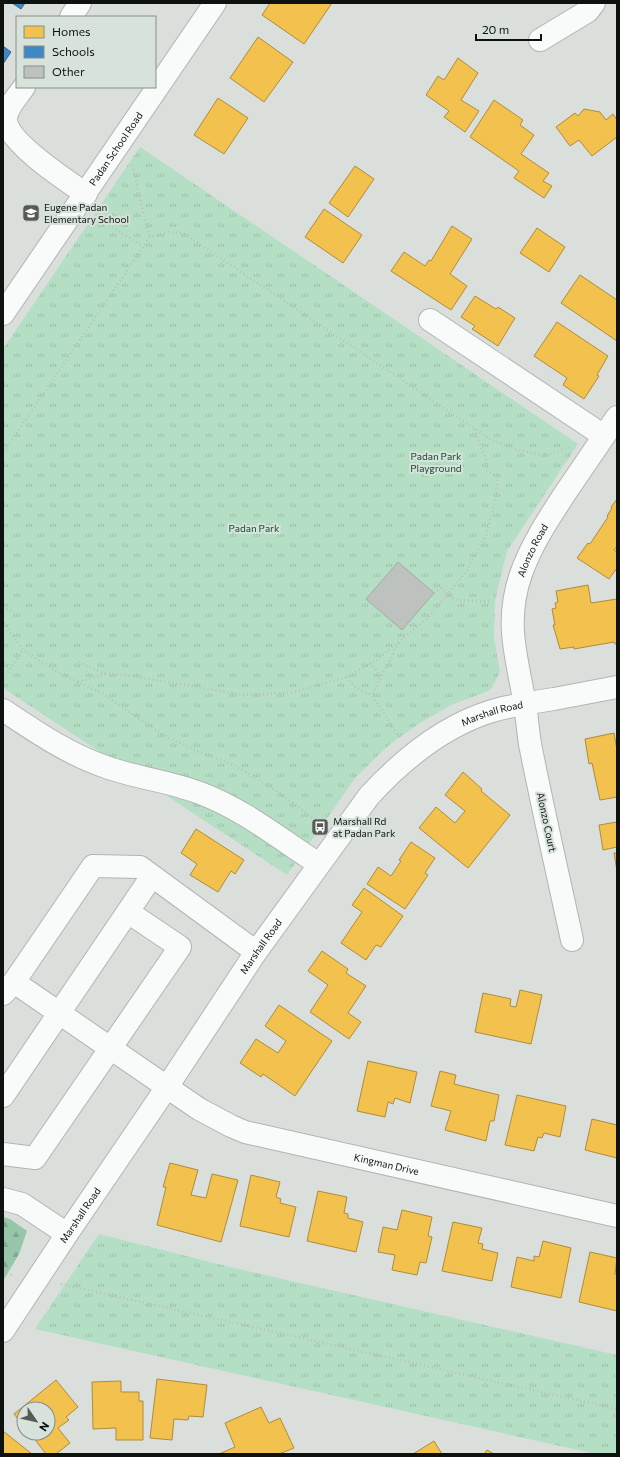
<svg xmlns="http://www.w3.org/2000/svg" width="620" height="1457" font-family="Commissioner,sans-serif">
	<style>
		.forest { fill: url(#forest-firs) }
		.park { fill: url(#park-tufts) }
		.homes { fill: #f2c14e; stroke: #ae8c3b }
		.schools { fill: #3f88c5; stroke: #30658e }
		.building { fill: #bec2bf; stroke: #a5aaa7 }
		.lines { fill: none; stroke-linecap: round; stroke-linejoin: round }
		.minor-casing { stroke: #b1b5b2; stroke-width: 24 }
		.path { stroke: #bdbebd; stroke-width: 2.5; stroke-dasharray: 1 3; stroke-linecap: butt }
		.minor { stroke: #f9fafa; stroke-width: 22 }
		.labels { text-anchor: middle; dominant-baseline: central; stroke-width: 4; stroke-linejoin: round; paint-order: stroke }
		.street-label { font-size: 10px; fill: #0e120f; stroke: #d7e2db }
		.poi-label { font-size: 10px; fill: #0e120f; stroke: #d7e2db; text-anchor: start }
		.park-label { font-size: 10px; fill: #0d4d2f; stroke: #d7e2db }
	</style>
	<defs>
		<pattern id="forest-firs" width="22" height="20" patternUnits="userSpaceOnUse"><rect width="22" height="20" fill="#97c6ab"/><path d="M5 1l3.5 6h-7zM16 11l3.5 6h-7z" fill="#81a992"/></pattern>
		<pattern id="park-tufts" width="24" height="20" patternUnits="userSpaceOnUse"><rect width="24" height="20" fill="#b4dfc5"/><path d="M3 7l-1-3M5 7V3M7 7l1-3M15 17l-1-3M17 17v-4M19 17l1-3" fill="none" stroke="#9abea8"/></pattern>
	</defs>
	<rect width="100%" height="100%" fill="#dadfdc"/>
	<!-- forest -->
	<path class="forest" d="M3 1217 10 1219 27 1231 19 1254 3 1281Z"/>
	<!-- park -->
	<g class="park">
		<path d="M140 147 578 444 507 551 495 601 494 638 500 672 492 688 486 692 451 705 420 723 389 745 356 777 287 875 3 688V349Z"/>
		<path d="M99 1234 230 1267 617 1355V1454H596L35 1329Z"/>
	</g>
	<!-- homes -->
	<g class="homes">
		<path d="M270 3H332L304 44 262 15Z"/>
		<path d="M258 37 293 62 264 102 230 78Z"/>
		<path d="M458 58 478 73 461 100 479 111 465 132 444 117 449 111 426 95 438 76 444 80Z"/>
		<path d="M218 98 248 118 224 154 194 135Z"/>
		<path d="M494 100 523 120 520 125 534 135 521 154 549 173 543 181 552 186 544 198 514 178 519 171 470 137Z"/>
		<path d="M584 109 600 112 606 120 613 114 617 120V137L592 156 579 140 570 146 556 127 575 113 578 116Z"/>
		<path d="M355 166 374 179 348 217 329 203Z"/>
		<path d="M324 209 362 235 343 263 305 237Z"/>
		<path d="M452 226 472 239 450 274 467 286 451 310 391 271 404 252 425 266 429 260 431 261Z"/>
		<path d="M537 228 565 247 549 272 520 253Z"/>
		<path d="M580 275 617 300V341L561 303Z"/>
		<path d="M475 296 496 309 498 307 515 318 498 346 472 329 475 326 461 317Z"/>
		<path d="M557 322 608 356 597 375 599 376 584 399 563 385 567 378 534 356Z"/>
		<path d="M617 499V546L614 550 617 552V568L609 579 577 558 588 543 590 544 608 517 607 516 612 508 611 507Z"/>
		<path d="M588 585 591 603 617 599V644H615L614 642 574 649V647L560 649 553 625H555L552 609 556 608 555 603 558 602 556 591Z"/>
		<path d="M614 733 617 750V797L600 800 592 763 589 764 585 739Z"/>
		<path d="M463 772 482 789 481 791 510 815 468 868 419 828 436 807 455 823 465 811 445 795Z"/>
		<path d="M617 822V847L603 850 599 825Z"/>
		<path d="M196 829 244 860 235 874 231 871 218 892 190 875 197 864 181 853Z"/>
		<path d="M411 842 435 858 425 873 428 875 405 909 367 884 378 867 391 876 401 861 399 860Z"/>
		<path d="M614 853H617V871Z"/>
		<path d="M364 888 403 916 381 947 376 945 366 960 341 943 362 912 352 905Z"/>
		<path d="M322 951 348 969 346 973 366 986 348 1013 361 1022 349 1039 310 1012 328 985 308 971Z"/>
		<path d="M520 990 542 995 531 1044 475 1032 483 993 511 999 510 1006 516 1007Z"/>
		<path d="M279 1005 332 1041 295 1096 263 1074 261 1077 240 1063 256 1039 278 1053 286 1041 265 1026Z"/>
		<path d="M368 1061 417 1072 410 1103 395 1098 393 1104 388 1102 385 1117 357 1111Z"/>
		<path d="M440 1071 456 1075 454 1084 499 1095 494 1121H490L486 1141 445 1130 451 1111 431 1106Z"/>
		<path d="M517 1095 566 1106 560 1137 544 1133 542 1138 538 1137 534 1151 505 1145Z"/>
		<path d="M592 1119 617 1125V1158L585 1150Z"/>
		<path d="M170 1163 198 1170 191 1195 206 1198 212 1174 238 1180 221 1242 157 1225 166 1187H163Z"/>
		<path d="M251 1175 280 1182 276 1197 281 1199 280 1203 296 1207 289 1237 240 1226Z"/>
		<path d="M318 1191 347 1197 344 1213 348 1214V1218L363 1222 356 1252 307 1241Z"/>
		<path d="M402 1210 432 1217 428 1236 432 1237 426 1263 420 1262 417 1275 392 1270 395 1255 378 1252 383 1227 397 1230Z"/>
		<path d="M453 1222 482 1228 478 1243 483 1244 482 1249 498 1253 492 1281 442 1271Z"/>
		<path d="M543 1241 571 1248 561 1298 511 1287 517 1257 534 1261V1256L539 1257Z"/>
		<path d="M590 1252 617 1258 615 1274 617 1275V1311L579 1302Z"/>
		<path d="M157 1379 207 1385 203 1417 189 1416 188 1420 174 1419 172 1440 150 1438Z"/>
		<path d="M56 1380 78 1407 66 1417 69 1420 58 1428 70 1443 56 1454H46L30 1433H48V1409H24V1426L14 1414Z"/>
		<path d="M121 1381V1392H139V1401H143V1440H116V1428L93 1429 92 1382Z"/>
		<path d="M261 1407 269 1423 280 1418 294 1448 279 1454H219L235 1447 225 1423Z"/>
		<path d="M3 1431 32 1454H3Z"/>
		<path d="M434 1441 442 1454H413Z"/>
		<path d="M487 1450 494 1454H484Z"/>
	</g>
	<!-- schools -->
	<g class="schools">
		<path d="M12 3H25L21 9Z"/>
		<path d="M3 46 11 52 3 64Z"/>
	</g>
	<!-- building -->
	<path class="building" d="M398 562 434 593 402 630 366 599Z"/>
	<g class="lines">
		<defs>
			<g id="minor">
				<path d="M71 17 80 3"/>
				<path d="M540 40 588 11 594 3"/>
				<path d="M24 87C18 96 6 108 6 119 7 142 67 181 86 194"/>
				<path id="s1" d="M3 314 215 3"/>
				<path d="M430 320 604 436"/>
				<path d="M3 710C36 732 68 754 106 767 136 778 169 781 200 793 243 809 280 839 319 864"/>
				<path id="s2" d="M572 940C558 875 543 810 530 744 528 731 527 718 525 705 517 657 504 623 521 574 531 545 549 518 566 492 583 467 600 442 617 417"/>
				<path id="s3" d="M14 982 199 1109 231 1126 245 1132 617 1216"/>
				<path d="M3 994 14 982 93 866 140 867 256 952"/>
				<path d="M3 1096 152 876"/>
				<path d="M3 1154 35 1158 180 947 128 912"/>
				<path d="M3 1199 22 1204 67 1234"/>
				<path id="s4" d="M3 1331 67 1234 167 1087 256 952 369 796C402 760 443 726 492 711 512 705 534 702 554 699 575 695 596 691 617 687"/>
			</g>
		</defs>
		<!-- minor casing -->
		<use href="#minor" class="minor-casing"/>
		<!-- path -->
		<g class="path">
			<path d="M132 165C139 189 142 213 150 237"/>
			<path d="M95 217 143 246"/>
			<path d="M3 453 150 237 169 232 183 233 490 439 514 449 545 456 570 447"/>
			<path d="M434 593 441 588 455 600 489 601"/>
			<path d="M3 607 12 612"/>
			<path d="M3 623 23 650 61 674 102 693 136 717 165 736 199 752 236 766 275 790 319 822"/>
			<path d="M79 662 105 674"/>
			<path d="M370 663 381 677"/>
			<path d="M347 677C353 687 361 691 372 695"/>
			<path d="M3 679 23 650"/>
			<path d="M78 682 105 674H120L244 695 290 693 347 677 378 659 429 617 466 572 486 535 495 502 498 477 486 470 487 462 474 429"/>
			<path d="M397 734 372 695 399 642"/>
			<path d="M3 1272 12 1275"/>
			<path d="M61 1284 617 1409"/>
		</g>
		<!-- minor -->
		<use href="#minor" class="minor"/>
	</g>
	<!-- icons -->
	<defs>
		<symbol id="school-square" viewBox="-11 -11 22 22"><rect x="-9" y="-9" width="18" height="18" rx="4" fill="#555a57" stroke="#d7e2db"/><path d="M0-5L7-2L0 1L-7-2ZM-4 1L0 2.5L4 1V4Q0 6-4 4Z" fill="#fff"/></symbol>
		<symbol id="bus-square" viewBox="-11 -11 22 22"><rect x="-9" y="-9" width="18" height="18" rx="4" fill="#555a57" stroke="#d7e2db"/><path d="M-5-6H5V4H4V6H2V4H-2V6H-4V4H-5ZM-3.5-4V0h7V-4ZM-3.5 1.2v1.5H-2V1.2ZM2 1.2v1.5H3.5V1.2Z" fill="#fff"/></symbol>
	</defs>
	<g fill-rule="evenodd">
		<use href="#school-square" x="21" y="203" width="20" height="20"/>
		<use href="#bus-square" x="310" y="817" width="20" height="20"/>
	</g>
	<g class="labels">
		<!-- street labels -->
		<g class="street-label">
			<text stroke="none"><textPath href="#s1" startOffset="200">Padan School Road</textPath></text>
			<text stroke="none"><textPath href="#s2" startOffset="399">Alonzo Road</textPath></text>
			<text stroke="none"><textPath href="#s4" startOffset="799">Marshall Road</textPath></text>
			<text transform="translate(547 822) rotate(78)">Alonzo Court</text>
			<text stroke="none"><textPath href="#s4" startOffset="463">Marshall Road</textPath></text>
			<text stroke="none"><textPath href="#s3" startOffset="421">Kingman Drive</textPath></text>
			<text stroke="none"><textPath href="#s4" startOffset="139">Marshall Road</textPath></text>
		</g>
		<!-- poi labels -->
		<g class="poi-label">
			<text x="44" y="207">Eugene Padan<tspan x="44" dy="12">Elementary School</tspan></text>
			<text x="333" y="821">Marshall Rd<tspan x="333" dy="12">at Padan Park</tspan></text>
		</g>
		<!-- park labels -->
		<g class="park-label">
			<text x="436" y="456">Padan Park<tspan x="436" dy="12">Playground</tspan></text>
			<text x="254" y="528">Padan Park</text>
		</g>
	</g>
	<!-- border -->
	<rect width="620" height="1457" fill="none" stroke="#0e120f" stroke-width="8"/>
	<!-- legend -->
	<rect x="16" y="16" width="140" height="72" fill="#d7e2db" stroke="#878f89"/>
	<rect x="24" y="26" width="20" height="12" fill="#f2c14e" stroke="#878f89"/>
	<text x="52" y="36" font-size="12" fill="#0e120f">Homes</text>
	<rect x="24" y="46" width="20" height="12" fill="#3f88c5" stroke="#878f89"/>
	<text x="52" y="56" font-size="12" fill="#0e120f">Schools</text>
	<rect x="24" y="66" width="20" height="12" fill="#bec2bf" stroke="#878f89"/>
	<text x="52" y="76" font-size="12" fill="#0e120f">Other</text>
	<!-- north arrow -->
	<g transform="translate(36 1421) rotate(124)"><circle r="19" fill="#d7e2db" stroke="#878f89"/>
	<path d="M0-3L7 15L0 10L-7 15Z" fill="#555a57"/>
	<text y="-6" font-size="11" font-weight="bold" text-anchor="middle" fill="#0e120f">N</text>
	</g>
	<!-- scale -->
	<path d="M476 34v6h65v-6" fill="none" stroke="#0e120f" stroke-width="2"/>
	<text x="482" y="34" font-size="12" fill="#0e120f" stroke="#d7e2db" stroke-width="3" paint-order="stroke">20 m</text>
</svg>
